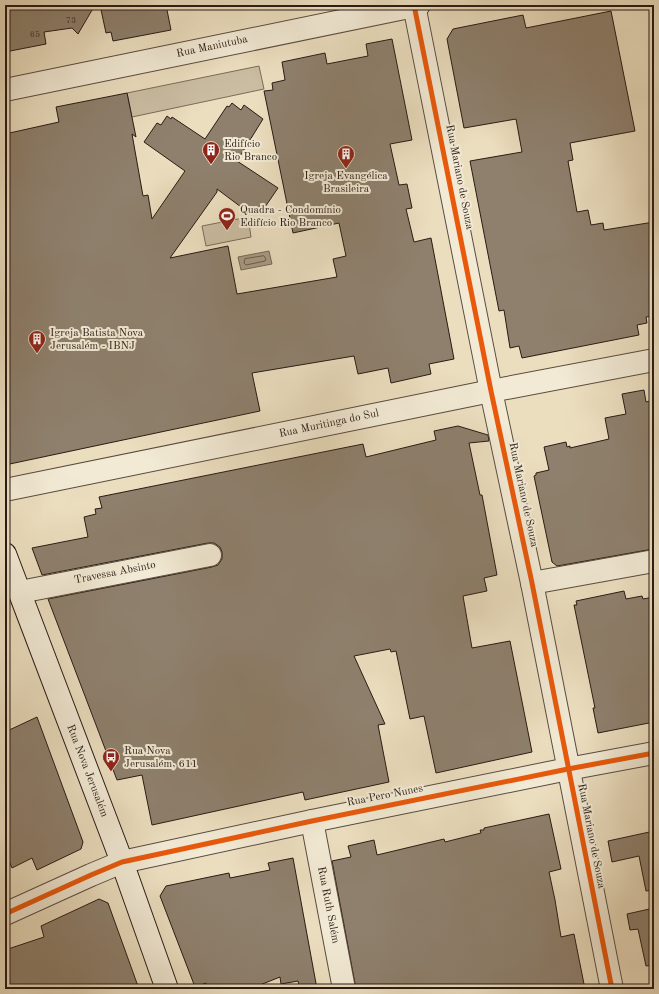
<svg xmlns="http://www.w3.org/2000/svg" width="659" height="994" font-family="'Old Standard TT',serif">
	<style>
		.green { fill: #cabda2; stroke: #7a6c5b }
		.water { fill: #a99c85; stroke: #766858 }
		.lines { fill: none; stroke-linecap: round; stroke-linejoin: round }
		.shore { stroke: #695c4c; stroke-width: 1 }
		.building { fill: #8e806d; stroke: #291b14 }
		.street-casing { stroke: #5a4c3f; stroke-width: 24 }
		.secondary-casing { stroke: #291b14; stroke-width: 24 }
		.street { stroke: #f2ead5; stroke-width: 22 }
		.secondary { stroke: #f2ead5; stroke-width: 22 }
		.cycleway-casing { stroke: #f2ead5; stroke-width: 8 }
		.cycleway { stroke: #e8590c; stroke-width: 5 }
		.labels { text-anchor: middle; dominant-baseline: central; stroke-width: 4; stroke-linejoin: round; paint-order: stroke }
		.number-label { font-size: 9px; fill: #42342a }
		.street-label { font-size: 11px; fill: #291b14; stroke: #f2ead5 }
		.poi-label { font-size: 11px; fill: #291b14; stroke: #f2ead5; text-anchor: start }
	</style>
	<rect width="100%" height="100%" fill="#ebdebf"/>
	<filter id="stains"><feTurbulence type="fractalNoise" baseFrequency=".005" numOctaves="4"/><feColorMatrix values="0 0 0 0 .2 0 0 0 0 .09 0 0 0 0 .02 0 0 0 .5 -.17"/></filter>
	<radialGradient id="worn" r=".72"><stop offset=".6" stop-color="#630" stop-opacity="0"/><stop offset="1" stop-color="#630" stop-opacity=".3"/></radialGradient>
	<!-- green -->
	<g class="green">
		<path d="M259 66 264 89 132 117 127 93Z"/>
		<path d="M248 217 251 237 206 246 202 226Z"/>
	</g>
	<!-- water -->
	<path class="water" d="M269 251 272 264 241 270 238 257Z"/>
	<g class="lines">
		<!-- shore -->
		<path class="shore" d="M264 256 266 259 265 261 246 265 244 263 245 259Z"/>
	</g>
	<!-- building -->
	<g class="building">
		<path d="M5 5H95L78 34 72 28 44 32 46 44 5 52Z"/>
		<path d="M100 5H166L171 30 113 41 111 32 106 33Z"/>
		<path d="M611 11 635 131 570 143 573 160 568 161 577 212 588 210 591 225 603 223 604 230 654 222V316L646 317 647 323 637 325 639 335 522 358 519 346 510 348 504 310 499 311 470 161 522 152 516 119 464 128 447 39 453 29 523 15 526 28Z"/>
		<path d="M392 39 412 140 390 144 399 185 407 184 412 208 406 209 414 242 431 238 454 359 429 364 431 374 391 383 388 368 358 374 354 356 252 373 260 411 5 465V134L59 122 56 107 127 93 136 137 132 134 143 196 148 195 152 219 185 171 144 142 157 123 161 125 167 116 171 119 172 117 205 139 227 106 229 107 232 103 241 110 244 105 263 119 237 161 278 188 265 207 261 204 255 213 251 211 249 213 217 189V192L170 258 228 246 237 294 337 277 333 259 346 256 339 223 293 233 264 91 273 90 272 83 285 80 282 62 325 53 327 64 368 56 366 44Z"/>
		<path d="M644 390 646 402 654 400V537L651 538 653 549 557 566 552 562 534 476 536 475V473L549 470 544 447 566 442 567 447 570 446V448L609 439 605 418 626 414 622 394Z"/>
		<path d="M458 426 488 435 489 441 469 443 480 495H482L497 575 484 578 487 591 463 596 472 648 510 641 532 752 436 773 424 716 410 719 396 651 391 652 390 649 354 656 385 724 378 725 389 782 305 800 303 792 152 825 142 775 117 780 48 599 212 567 218 565 222 559V552L220 547 214 543H208L42 575 32 548 88 537 84 517 96 514 95 509 102 508 99 497 363 444 366 457 436 440 434 431Z"/>
		<path d="M624 591 626 599 642 596 643 599 654 597V722L598 733 593 708H595L574 605H577L576 601Z"/>
		<path d="M37 717 83 842 81 849 37 870 32 858 12 868 5 851V732Z"/>
		<path d="M549 814 561 869 549 872 555 900 561 937 574 934 585 989H517L516 985 502 989H356L332 861 351 857 348 846 374 840 377 855 444 839 445 842 481 833 480 830H484V828Z"/>
		<path d="M654 831V890L646 891 639 856 612 862 608 841Z"/>
		<path d="M293 858 317 989H300L298 981 281 984 280 977 250 989H208L206 983 195 987 160 896 166 886 229 873 230 878 270 870 268 863Z"/>
		<path d="M99 899 108 903 139 989H5V950L44 937 41 926Z"/>
		<path d="M654 908V965L646 966 638 929 630 930 627 914Z"/>
	</g>
	<g class="lines">
		<defs>
			<g id="street">
				<path d="M414 5 491 391 532 583 612 989"/>
				<path d="M5 90 419 5"/>
				<path d="M5 490 491 391 654 360"/>
				<path d="M532 583 654 561"/>
				<path d="M20 592 210 555"/>
				<path d="M312 821 344 989"/>
				<path d="M5 914 91 875 122 862 312 821 568 769 654 753"/>
			</g>
			<path id="secondary" d="M5 554 122 862 167 989"/>
		</defs>
		<!-- street casing -->
		<use href="#street" class="street-casing"/>
		<!-- secondary casing -->
		<use href="#secondary" class="secondary-casing"/>
		<!-- street -->
		<use href="#street" class="street"/>
		<!-- secondary -->
		<use href="#secondary" class="secondary"/>
		<defs>
			<g id="cycleway">
				<path d="M414 5 491 391 532 583 612 989"/>
				<path d="M5 914 91 875 122 862 312 821 568 769 654 753"/>
			</g>
		</defs>
		<!-- cycleway casing -->
		<use href="#cycleway" class="cycleway-casing"/>
		<!-- cycleway -->
		<use href="#cycleway" class="cycleway"/>
	</g>
	<!-- icons -->
	<defs>
		<symbol id="building-pin" viewBox="-11 -11 22 30"><path d="M0 17L-7.5 6A9.5 9.5 0 1 1 7.5 6Z" fill="#8f2418" stroke="#f2ead5"/><path d="M-4-6H4V6H1V3H-1V6H-4ZM-2.5-4.3h1.7v1.8h-1.7ZM.8-4.3h1.7v1.8H.8ZM-2.5-1h1.7V.8h-1.7ZM.8-1h1.7V.8H.8Z" fill="#fff"/></symbol>
		<symbol id="stadium-pin" viewBox="-11 -11 22 30"><path d="M0 17L-7.5 6A9.5 9.5 0 1 1 7.5 6Z" fill="#8f2418" stroke="#f2ead5"/><path d="M0-5a6.5 5 0 1 0 0 10a6.5 5 0 1 0 0-10ZM-3.5-1.8h7v3.6h-7Z" fill="#fff"/></symbol>
		<symbol id="bus-pin" viewBox="-11 -11 22 30"><path d="M0 17L-7.5 6A9.5 9.5 0 1 1 7.5 6Z" fill="#8f2418" stroke="#f2ead5"/><path d="M-5-6H5V4H4V6H2V4H-2V6H-4V4H-5ZM-3.5-4V0h7V-4ZM-3.5 1.2v1.5H-2V1.2ZM2 1.2v1.5H3.5V1.2Z" fill="#fff"/></symbol>
	</defs>
	<g fill-rule="evenodd">
		<use href="#building-pin" x="201" y="140" width="20" height="27"/>
		<use href="#building-pin" x="336" y="144" width="20" height="27"/>
		<use href="#stadium-pin" x="217" y="206" width="20" height="27"/>
		<use href="#building-pin" x="27" y="329" width="20" height="27"/>
		<use href="#bus-pin" x="101" y="747" width="20" height="27"/>
	</g>
	<g class="labels">
		<!-- number labels -->
		<g class="number-label">
			<text x="71" y="20">73</text>
			<text x="35" y="34">65</text>
		</g>
		<!-- street labels -->
		<g class="street-label">
			<text transform="translate(212 47) rotate(-12)">Rua Maniutuba</text>
			<text transform="translate(459 177) rotate(79)">Rua Mariano de Souza</text>
			<text transform="translate(329 424) rotate(-12)">Rua Muritinga do Sul</text>
			<text transform="translate(523 495) rotate(78)">Rua Mariano de Souza</text>
			<text transform="translate(115 573) rotate(-11)">Travessa Absinto</text>
			<text transform="translate(87 771) rotate(69)">Rua Nova Jerusalém</text>
			<text transform="translate(385 796) rotate(-11)">Rua Pero Nunes</text>
			<text transform="translate(591 836) rotate(79)">Rua Mariano de Souza</text>
			<text transform="translate(328 905) rotate(79)">Rua Ruth Salém</text>
		</g>
		<!-- poi labels -->
		<g class="poi-label">
			<text x="224" y="144">Edifício<tspan x="224" dy="13">Rio Branco</tspan></text>
			<text x="346" y="176" text-anchor="middle">Igreja Evangélica<tspan x="346" dy="13">Brasileira</tspan></text>
			<text x="240" y="210">Quadra - Condomínio<tspan x="240" dy="13">Edifício Rio Branco</tspan></text>
			<text x="50" y="333">Igreja Batista Nova<tspan x="50" dy="13">Jerusalém - IBNJ</tspan></text>
			<text x="124" y="751">Rua Nova<tspan x="124" dy="13">Jerusalém, 611</tspan></text>
		</g>
	</g>
	<!-- margin -->
	<rect width="659" height="994" fill="none" stroke="#ebdebf" stroke-width="20"/>
	<rect x="6" y="6" width="647" height="982" fill="none" stroke="#291b14" stroke-width="2"/>
	<rect x="10" y="10" width="639" height="974" fill="none" stroke="#291b14"/>
	<rect width="100%" height="100%" filter="url(#stains)"/>
	<rect width="100%" height="100%" fill="url(#worn)"/>
</svg>
